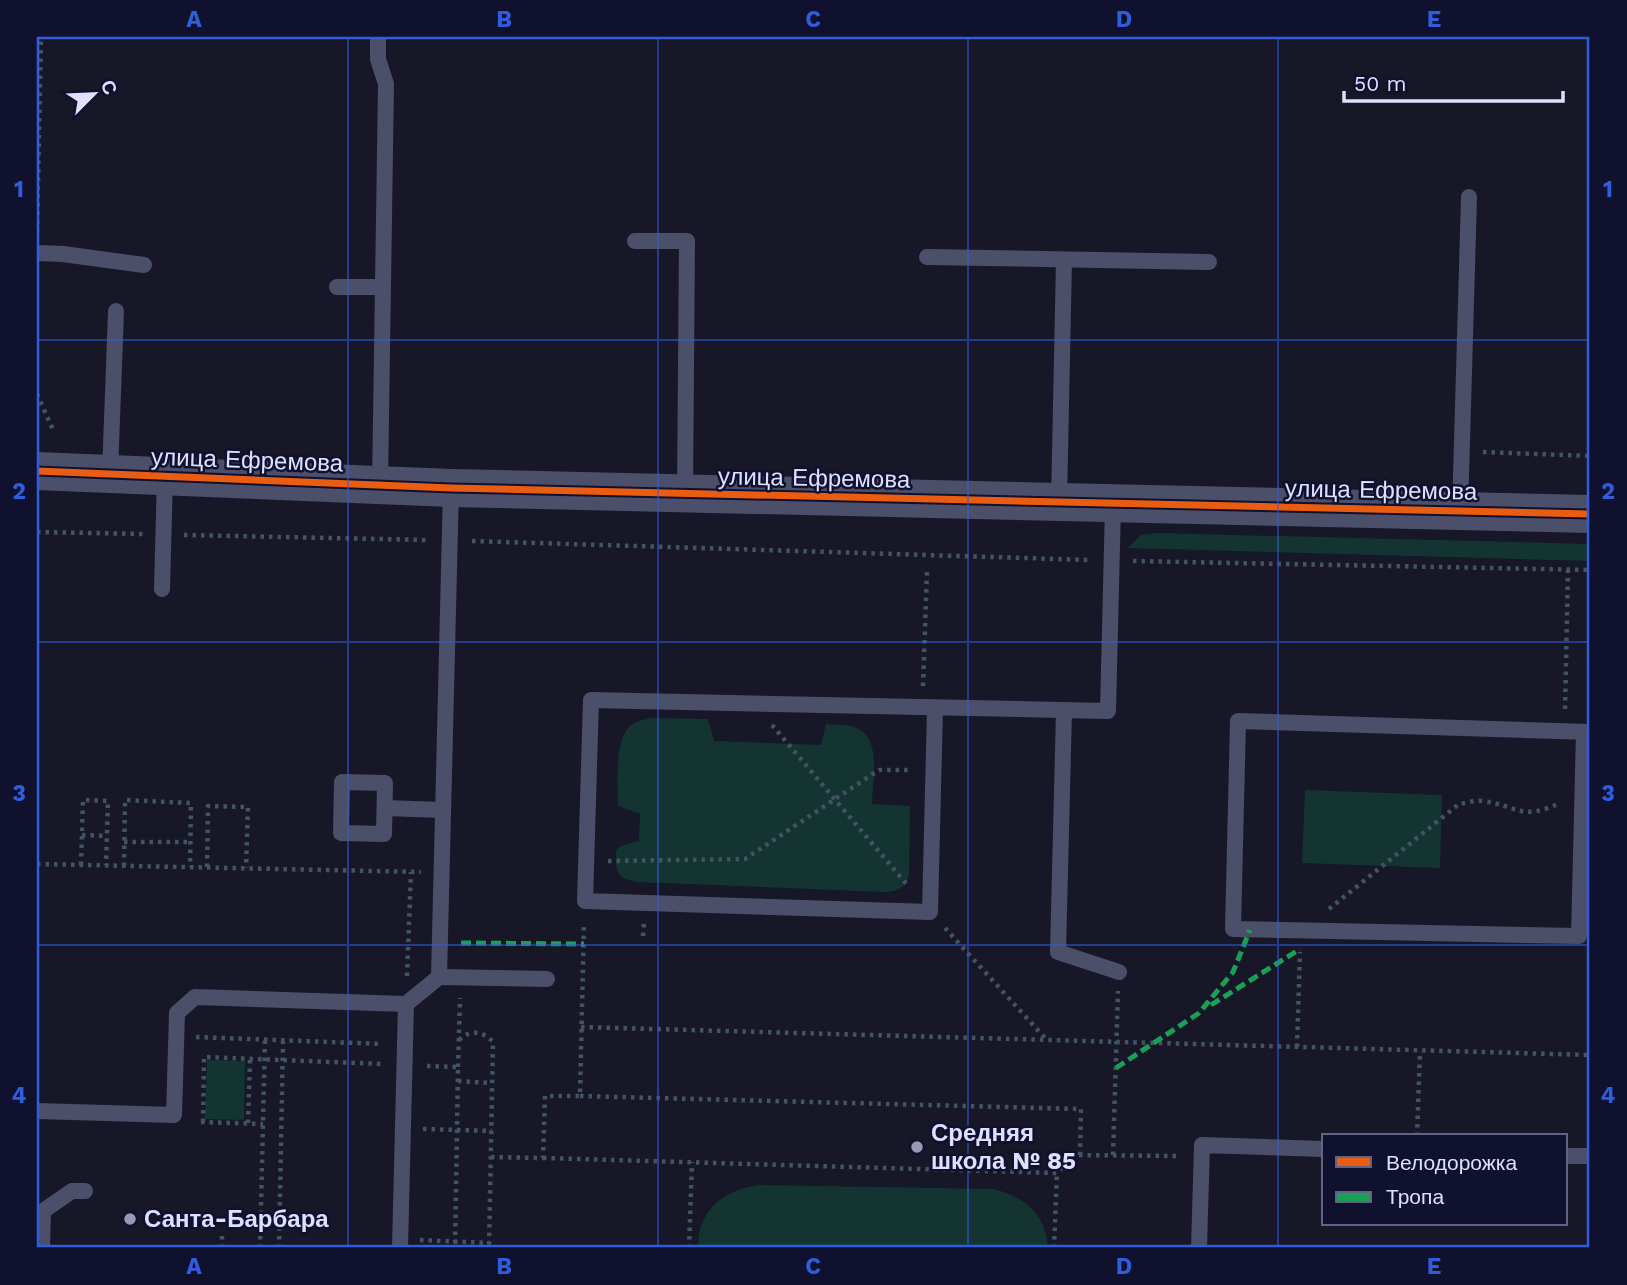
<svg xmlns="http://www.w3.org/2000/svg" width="1627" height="1285" font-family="'Work Sans',sans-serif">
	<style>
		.green { fill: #133430 }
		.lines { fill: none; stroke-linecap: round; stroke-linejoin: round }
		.path { stroke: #425461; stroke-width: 4.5; stroke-dasharray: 3.5 5; stroke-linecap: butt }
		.service { stroke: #4c4f69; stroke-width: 16 }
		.tertiary { stroke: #4c4f69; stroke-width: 38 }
		.quiet { stroke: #1a9f57; stroke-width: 5; stroke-dasharray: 10 5; stroke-linecap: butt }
		.cycleway-casing { stroke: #10102f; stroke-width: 11 }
		.cycleway { stroke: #e95d12; stroke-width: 7 }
		.grid { fill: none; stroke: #305ddc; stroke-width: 2; stroke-opacity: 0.55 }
		.poi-dot { fill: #989ab4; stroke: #10102f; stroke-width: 2.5 }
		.labels { text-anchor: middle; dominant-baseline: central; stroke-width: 5; stroke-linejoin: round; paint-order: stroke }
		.street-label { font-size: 24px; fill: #dee0ff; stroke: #10102f }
		.poi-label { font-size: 24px; font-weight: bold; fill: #dee0ff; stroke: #10102f; text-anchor: start }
		.neatline { fill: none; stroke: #305ddc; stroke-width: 2.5 }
		.grid-label { font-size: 23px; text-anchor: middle; font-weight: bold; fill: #305ddc }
	</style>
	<rect width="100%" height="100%" fill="#171728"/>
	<!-- green -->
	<g class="green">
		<path d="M1158 533 1590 544V561L1128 548 1141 535Z"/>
		<path d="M650 718 708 719 714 741 821 745 826 724C835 725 846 724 854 727 883 736 872 781 872 804L910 806 909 876C904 889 898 891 885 892L638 882C624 880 616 876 616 861 616 858 615 851 617 849 621 844 634 843 639 841L640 814 618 806C618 784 613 735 634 723 639 720 646 720 650 718Z"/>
		<path d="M1305 790 1442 795 1440 868 1302 863Z"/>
		<path d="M207 1060 245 1061 244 1120 205 1119Z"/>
		<path d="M763 1185 993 1189C1024 1196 1046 1215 1048 1248H698C697 1209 727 1187 763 1185Z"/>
	</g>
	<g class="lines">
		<!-- path -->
		<g class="path">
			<path d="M37 232 41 37"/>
			<path d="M37 394 54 432"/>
			<path d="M1483 452 1590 456"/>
			<path d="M37 532 144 534"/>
			<path d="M184 535 428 540"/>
			<path d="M472 541 1089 560"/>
			<path d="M1133 561 1590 570"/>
			<path d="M923 686 927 571"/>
			<path d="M1565 709 1568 570"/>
			<path d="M772 725 909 887"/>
			<path d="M82 835 107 836"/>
			<path d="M124 842H191"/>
			<path d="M608 861 745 859 879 770H912"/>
			<path d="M37 864 421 872"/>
			<path d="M81 865 83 800 108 801 106 865"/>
			<path d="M124 866 125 800 191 803 190 867"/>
			<path d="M207 867 208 806 248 807 246 868"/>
			<path d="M1329 909 1459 804C1466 803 1475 800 1482 801 1518 805 1519 822 1560 803"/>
			<path d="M945 928 1045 1038"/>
			<path d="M643 936 644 923"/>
			<path d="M407 976 411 872"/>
			<path d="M581 1027 1590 1055"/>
			<path d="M196 1037 383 1044"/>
			<path d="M459 1040C470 1029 483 1031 493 1042L489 1248"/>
			<path d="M1297 1047 1300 952"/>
			<path d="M427 1066 458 1067 455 1248"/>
			<path d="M458 1067 460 998"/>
			<path d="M458 1081 492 1083"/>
			<path d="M580 1096 1081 1109 1080 1155"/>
			<path d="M201 1122 263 1124"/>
			<path d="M203 1122 204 1057 383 1064"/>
			<path d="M248 1123 250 1059"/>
			<path d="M423 1129 492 1131"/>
			<path d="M1417 1136 1420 1051"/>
			<path d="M1113 1155 1118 991"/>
			<path d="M491 1157 543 1158 545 1096H580L584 923"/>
			<path d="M543 1158 1057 1173 1074 1155 1180 1156"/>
			<path d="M420 1240 489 1243"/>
			<path d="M222 1248V1235"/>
			<path d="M260 1248 265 1040"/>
			<path d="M279 1248 283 1041"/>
			<path d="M689 1248 692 1162"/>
			<path d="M1054 1248 1057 1173"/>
		</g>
		<!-- service -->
		<g class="service">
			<path d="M378 37V59L386 84 380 485"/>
			<path d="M635 241H687L685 494"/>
			<path d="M37 253 63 254 144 265"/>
			<path d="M927 257 1209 262"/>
			<path d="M337 287H383"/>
			<path d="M110 473 116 311"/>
			<path d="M1059 502 1064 260"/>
			<path d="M1460 511 1469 197"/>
			<path d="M162 589 165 476"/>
			<path d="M935 709 930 912 585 901 591 700 1108 711 1113 505"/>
			<path d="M1064 711 1058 952 1119 972"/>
			<path d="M1584 732 1579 936 1233 929 1238 721 1590 732"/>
			<path d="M342 782 385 783 384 834 341 833Z"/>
			<path d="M385 808 443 810"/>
			<path d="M439 977 547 979"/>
			<path d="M37 1111 174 1115 177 1013 195 997 406 1004"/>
			<path d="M1566 1156H1590"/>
			<path d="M42 1248 43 1211 72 1191H85"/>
			<path d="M400 1248 406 1004 439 977 451 488"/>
			<path d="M1199 1248 1202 1145 1324 1149"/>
		</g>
		<!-- tertiary -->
		<path class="tertiary" d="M37 471 451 488 1590 514"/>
		<!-- quiet -->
		<g class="quiet">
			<path d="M461 943 584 944"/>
			<path d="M1211 1005 1300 949"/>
			<path d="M1116 1068 1199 1013 1233 972 1250 930"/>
		</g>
		<defs>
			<path id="cycleway" d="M37 471 451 488 1590 514"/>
		</defs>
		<!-- cycleway casing -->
		<use href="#cycleway" class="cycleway-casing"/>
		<!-- cycleway -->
		<use href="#cycleway" class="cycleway"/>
	</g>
	<!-- grid -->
	<path class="grid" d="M348 37V1248M658 37V1248M968 37V1248M1278 37V1248M37 340H1590M37 642H1590M37 945H1590"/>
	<!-- markers -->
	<g class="poi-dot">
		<circle cx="917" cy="1147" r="7"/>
		<circle cx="130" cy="1219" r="7"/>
	</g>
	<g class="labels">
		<!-- street labels -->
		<g class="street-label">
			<text transform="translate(247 460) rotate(2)">улица Ефремова</text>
			<text transform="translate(814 478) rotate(1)">улица Ефремова</text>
			<text transform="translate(1381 490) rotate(1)">улица Ефремова</text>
		</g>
		<!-- poi labels -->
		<g class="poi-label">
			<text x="931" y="1133">Средняя<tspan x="931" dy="28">школа № 85</tspan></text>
			<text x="144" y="1219">Санта-Барбара</text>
		</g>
	</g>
	<!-- border -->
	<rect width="1627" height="1285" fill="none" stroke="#10102f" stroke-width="77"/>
	<!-- legend -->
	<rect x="1322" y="1134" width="245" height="91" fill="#10102f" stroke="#626382" stroke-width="2"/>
	<rect x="1336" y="1157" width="35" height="10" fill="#e95d12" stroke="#626382" stroke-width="2"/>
	<text x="1386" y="1170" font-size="21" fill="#dee0ff">Велодорожка</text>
	<rect x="1336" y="1192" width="35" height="10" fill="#1a9f57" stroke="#626382" stroke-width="2"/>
	<text x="1386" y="1204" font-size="21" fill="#dee0ff">Тропа</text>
	<!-- north arrow -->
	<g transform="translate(94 94) rotate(66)" stroke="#10102f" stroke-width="5" paint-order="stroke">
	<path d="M0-5L12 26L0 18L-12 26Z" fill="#dee0ff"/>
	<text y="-10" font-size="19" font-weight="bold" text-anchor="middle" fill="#dee0ff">С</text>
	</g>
	<!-- scale -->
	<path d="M1344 91v10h219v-10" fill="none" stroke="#dee0ff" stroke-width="3.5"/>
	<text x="1354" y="91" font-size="21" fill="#dee0ff" stroke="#10102f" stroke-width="5" paint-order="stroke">50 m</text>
	<rect x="38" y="38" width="1550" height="1208" class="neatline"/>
	<g class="grid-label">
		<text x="194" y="27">A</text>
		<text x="504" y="27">B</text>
		<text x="813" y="27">C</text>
		<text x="1124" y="27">D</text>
		<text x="1434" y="27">E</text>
		<text x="19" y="197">1</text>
		<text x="1608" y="197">1</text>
		<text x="19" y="499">2</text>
		<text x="1608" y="499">2</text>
		<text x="19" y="801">3</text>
		<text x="1608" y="801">3</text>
		<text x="19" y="1103">4</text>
		<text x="1608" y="1103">4</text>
		<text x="194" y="1274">A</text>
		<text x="504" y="1274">B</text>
		<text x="813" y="1274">C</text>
		<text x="1124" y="1274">D</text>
		<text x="1434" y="1274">E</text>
	</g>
</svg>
